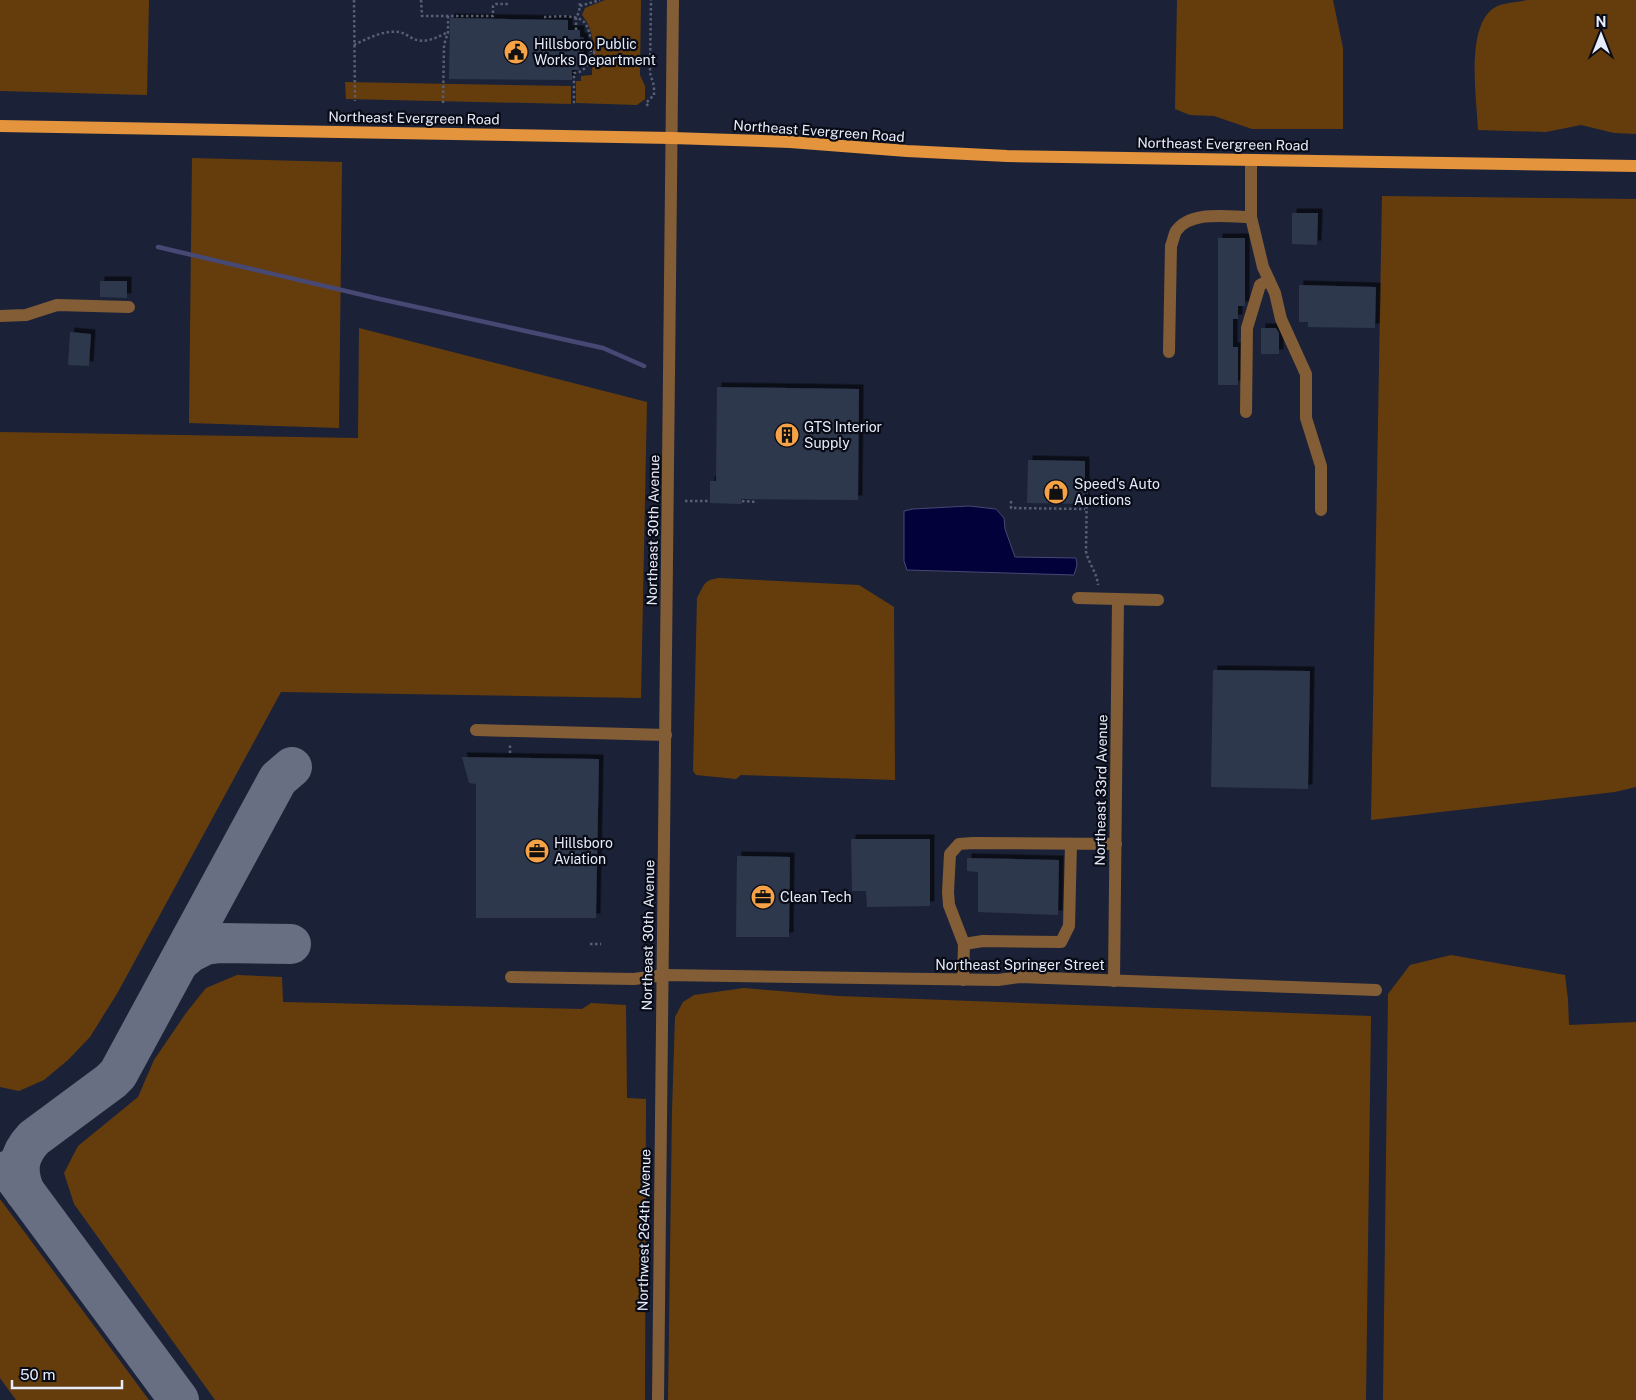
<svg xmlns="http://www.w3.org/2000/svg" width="1636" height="1400" font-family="'Public Sans',sans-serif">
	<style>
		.green { fill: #653d0d }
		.water { fill: #030139; stroke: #474873 }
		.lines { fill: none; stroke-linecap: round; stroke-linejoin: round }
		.stream { stroke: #474873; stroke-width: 4.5 }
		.taxiway { stroke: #686f82; stroke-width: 40 }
		.building { fill: #2e374d; filter: url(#shadow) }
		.path { stroke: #585f73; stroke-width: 2.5; stroke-dasharray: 2.5 2.5; stroke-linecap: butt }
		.minor { stroke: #835d36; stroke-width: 12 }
		.major { stroke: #e4943c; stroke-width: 12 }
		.labels { text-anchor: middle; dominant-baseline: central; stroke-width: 4.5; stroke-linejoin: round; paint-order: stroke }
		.poi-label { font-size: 14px; fill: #e6ecfb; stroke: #090c16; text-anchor: start }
		.street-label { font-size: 14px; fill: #e6ecfb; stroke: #090c16 }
	</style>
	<defs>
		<filter id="shadow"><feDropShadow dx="4.5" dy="-4.5" stdDeviation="0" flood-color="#0009"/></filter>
	</defs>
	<rect width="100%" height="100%" fill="#1b2238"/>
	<!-- green -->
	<g class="green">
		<path d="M0 0H149L147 95 0 91Z"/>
		<path d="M605 0H641L640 75 645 86V99L637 105 576 103V81H581V76L592 75C593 52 597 34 582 15L585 8Z"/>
		<path d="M1177 0H1333L1343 48V129H1252L1214 116 1190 115 1175 109Z"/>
		<path d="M1527 0H1636V134L1614 133 1581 125 1546 132 1478 130C1477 100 1465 27 1494 8 1503 2 1516 3 1527 0Z"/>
		<path d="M345 82 571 86V104L346 99Z"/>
		<path d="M192 158 342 162 339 428 189 423Z"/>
		<path d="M1382 196 1636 199V787L1615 792 1371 820Z"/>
		<path d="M359 328 647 402 641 698 281 692 118 992 90 1037 68 1060 44 1080 19 1091 0 1087V432L358 438Z"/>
		<path d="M719 578 859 585 894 607 895 780 741 775 736 779 696 775 693 771 697 598C704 586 703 580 719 578Z"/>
		<path d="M1451 955 1565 975 1568 1000 1569 1025 1636 1022V1400H1383L1388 994 1410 965Z"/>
		<path d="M237 975 282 977 283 1002 582 1009 591 1003 626 1005 627 1098 646 1099 645 1400H215L74 1204 64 1173 78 1146 138 1097 154 1060 186 1013 206 988Z"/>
		<path d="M744 988 838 996 1371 1016 1366 1400H668L672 1111 675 1017 683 1002 694 995Z"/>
		<path d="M0 1199 149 1400H16L0 1378Z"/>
	</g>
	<!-- water -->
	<path class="water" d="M969 506 996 509 1004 518 1005 529 1015 557 1076 558 1077 565 1074 575 907 570 904 561V511L913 509Z"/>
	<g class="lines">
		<!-- stream -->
		<path class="stream" d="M158 247 380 299 603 348 644 366"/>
		<!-- taxiway -->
		<g class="taxiway">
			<path d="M179 962 191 952 205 945 220 943 291 944"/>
			<path d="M9 1170 179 1400"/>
			<path d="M25 1192C16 1170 18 1155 34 1138L111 1081 118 1074 278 779 292 767"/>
		</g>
	</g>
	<!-- building -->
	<g class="building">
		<path d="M450 18 568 20V30H580V37L584 38 583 60H579V70H572V80L449 79Z"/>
		<path d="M1292 213H1318L1317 245 1292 244Z"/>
		<path d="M1218 238H1245V306H1238V319H1233V347H1238V385H1218Z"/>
		<path d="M100 281H127V298L100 297Z"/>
		<path d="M1299 285 1376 287 1375 328 1308 327V322H1299Z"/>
		<path d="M1261 328H1276L1279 333V354H1261Z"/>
		<path d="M70 332 91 334 89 366 68 365Z"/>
		<path d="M717 387 859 389 858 500 741 499 742 504 710 503V481H716Z"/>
		<path d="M1028 460 1085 461V504L1027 503Z"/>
		<path d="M1213 670 1310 671 1308 789 1211 787Z"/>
		<path d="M462 757 599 759 596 918H476V784L469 783Z"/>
		<path d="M851 839H930V906L867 907 866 891H852Z"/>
		<path d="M737 856 790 857 789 937H736Z"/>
		<path d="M967 858 1059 860 1058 915 978 912V872L967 871Z"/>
	</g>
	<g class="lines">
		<!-- path -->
		<g class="path">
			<path d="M354 0 355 101"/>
			<path d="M421 0 422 16H493V6L496 4H510"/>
			<path d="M580 6 600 0"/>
			<path d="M544 17C555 17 574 14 583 21 594 30 596 73 574 73V105"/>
			<path d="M576 30V18L579 12 580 3"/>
			<path d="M354 45C368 38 384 30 399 32 405 33 409 37 414 39 426 44 438 37 448 32"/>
			<path d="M591 58C596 50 595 47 605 42"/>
			<path d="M443 103 444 45 448 32V16"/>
			<path d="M648 106 646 103 654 95V86L650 73 651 0"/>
			<path d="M1087 481 1086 551C1088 563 1097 572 1098 585"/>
			<path d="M685 501H710"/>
			<path d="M742 501 757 502"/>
			<path d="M1011 501V508L1085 509"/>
			<path d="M510 753V745"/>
			<path d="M590 944H601"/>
		</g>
		<!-- minor -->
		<g class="minor">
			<path d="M1251 160V217L1263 267 1275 293 1281 319 1306 374V418L1321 466V510"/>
			<path d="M0 316 26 315 57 305 129 307"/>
			<path d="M1169 352 1171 246C1173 241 1174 235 1176 231 1191 210 1228 217 1251 217"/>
			<path d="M1246 412 1247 328 1260 285 1269 280"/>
			<path d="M1078 598 1158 600"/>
			<path d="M476 730 666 735"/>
			<path d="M964 944 983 941 1061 942 1069 926 1071 844"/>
			<path d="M511 977 634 979 664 975 998 980 1020 977 1376 990"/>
			<path d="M963 980 964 944 949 905 948 892 950 854 959 844 973 843 1116 844"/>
			<path d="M1114 981 1118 599"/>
			<path d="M658 1400 673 0"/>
		</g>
		<!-- major -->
		<path class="major" d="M0 126 672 138 790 142 907 151 1007 156 1636 166"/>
	</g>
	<!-- icons -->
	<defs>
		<symbol id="civic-disc" viewBox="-11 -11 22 22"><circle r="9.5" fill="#f6a247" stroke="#090c16"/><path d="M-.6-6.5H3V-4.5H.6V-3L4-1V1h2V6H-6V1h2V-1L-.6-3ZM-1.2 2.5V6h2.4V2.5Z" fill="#111"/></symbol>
		<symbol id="building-disc" viewBox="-11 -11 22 22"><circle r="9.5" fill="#f6a247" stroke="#090c16"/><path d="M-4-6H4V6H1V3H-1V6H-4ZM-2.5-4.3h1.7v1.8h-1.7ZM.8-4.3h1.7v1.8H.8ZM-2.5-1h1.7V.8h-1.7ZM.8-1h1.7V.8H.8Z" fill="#111"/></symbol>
		<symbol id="shop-disc" viewBox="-11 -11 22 22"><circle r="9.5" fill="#f6a247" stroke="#090c16"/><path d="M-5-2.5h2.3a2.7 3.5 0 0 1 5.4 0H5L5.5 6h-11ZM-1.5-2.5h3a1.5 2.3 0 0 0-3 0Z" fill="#111"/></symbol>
		<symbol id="office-disc" viewBox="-11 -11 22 22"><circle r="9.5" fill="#f6a247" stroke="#090c16"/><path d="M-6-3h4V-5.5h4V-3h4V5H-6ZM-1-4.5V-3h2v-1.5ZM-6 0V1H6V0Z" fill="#111"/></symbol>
	</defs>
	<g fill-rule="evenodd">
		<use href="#civic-disc" x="502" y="38" width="28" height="28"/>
		<use href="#building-disc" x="773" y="421" width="28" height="28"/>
		<use href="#shop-disc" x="1042" y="478" width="28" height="28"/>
		<use href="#office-disc" x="523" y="837" width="28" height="28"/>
		<use href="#office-disc" x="749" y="883" width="28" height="28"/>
	</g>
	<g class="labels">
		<!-- poi labels -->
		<g class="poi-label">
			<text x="534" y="44">Hillsboro Public<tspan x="534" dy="16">Works Department</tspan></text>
			<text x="804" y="427">GTS Interior<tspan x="804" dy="16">Supply</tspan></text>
			<text x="1074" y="484">Speed's Auto<tspan x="1074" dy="16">Auctions</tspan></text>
			<text x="554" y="843">Hillsboro<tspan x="554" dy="16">Aviation</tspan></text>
			<text x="780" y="897">Clean Tech</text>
		</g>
		<!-- street labels -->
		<g class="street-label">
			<text transform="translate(414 118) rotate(1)">Northeast Evergreen Road</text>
			<text transform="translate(819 131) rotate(4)">Northeast Evergreen Road</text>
			<text transform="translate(1223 144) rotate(1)">Northeast Evergreen Road</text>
			<text transform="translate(653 530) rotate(-89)">Northeast 30th Avenue</text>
			<text transform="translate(1101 790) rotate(-89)">Northeast 33rd Avenue</text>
			<text transform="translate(648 935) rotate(-89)">Northeast 30th Avenue</text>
			<text x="1020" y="965">Northeast Springer Street</text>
			<text transform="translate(644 1230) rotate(-89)">Northwest 264th Avenue</text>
		</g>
	</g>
	<!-- north arrow -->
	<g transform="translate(1601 35)" stroke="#090c16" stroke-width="4" paint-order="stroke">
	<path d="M0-4L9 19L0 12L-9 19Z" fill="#e6ecfb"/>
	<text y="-8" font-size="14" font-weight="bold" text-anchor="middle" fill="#e6ecfb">N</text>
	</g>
	<!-- scale -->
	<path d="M12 1380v8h110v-8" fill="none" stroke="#e6ecfb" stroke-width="2.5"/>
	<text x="20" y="1380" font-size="15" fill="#e6ecfb" stroke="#090c16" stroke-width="4" paint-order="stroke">50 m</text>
</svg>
